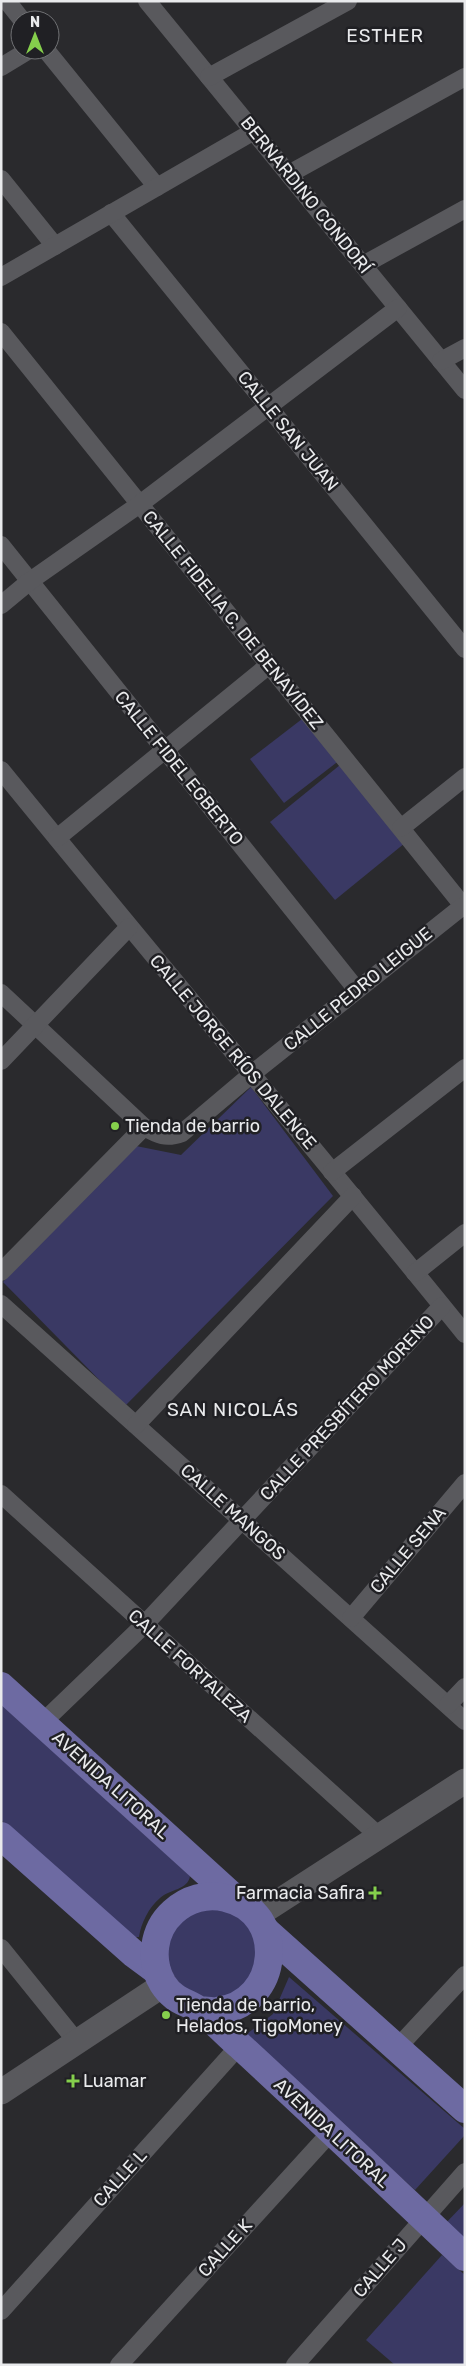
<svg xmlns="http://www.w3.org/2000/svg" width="466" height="2366" font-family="Rubik,sans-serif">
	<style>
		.green { fill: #3a3964 }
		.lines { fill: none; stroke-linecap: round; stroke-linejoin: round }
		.street { stroke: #59595d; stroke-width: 18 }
		.secondary { stroke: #59595d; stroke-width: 25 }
		.primary { stroke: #6d6aa2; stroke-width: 28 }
		.poi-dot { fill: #85cf4c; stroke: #202024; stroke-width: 2 }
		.labels { text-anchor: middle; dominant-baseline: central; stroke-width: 5; stroke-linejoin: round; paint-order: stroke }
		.street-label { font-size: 18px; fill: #e9eaec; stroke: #202024 }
		.poi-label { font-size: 18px; fill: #e9eaec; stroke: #202024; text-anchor: start }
		.neighbourhood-label { font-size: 19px; letter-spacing: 1px; fill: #e9eaec; stroke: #202024 }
	</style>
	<rect width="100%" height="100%" fill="#2a2a2d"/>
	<!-- green -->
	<g class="green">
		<path d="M315 709 349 753 284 803 250 759Z"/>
		<path d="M351 756 416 834 335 900 270 822Z"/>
		<path d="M251 1087 333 1196 125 1406 3 1282 136 1146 181 1155Z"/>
		<path d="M1 1704 190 1876C188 1890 170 1889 160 1898 149 1907 141 1923 139 1937H134L1 1820Z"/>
		<circle cx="213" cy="1953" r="45"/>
		<path d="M289 1977 465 2129V2135L415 2190 244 2036 273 2014Z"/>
		<path d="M465 2203V2245L443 2226Z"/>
		<path d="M442 2255 465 2275V2365H395L366 2340Z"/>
	</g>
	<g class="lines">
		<!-- street -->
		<g class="street">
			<path d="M7 1 22 20"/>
			<path d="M147 1 465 390"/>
			<path d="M46 50 157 187"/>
			<path d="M1 67 29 50"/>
			<path d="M209 77 348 1"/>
			<path d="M289 174 465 77"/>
			<path d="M1 179 55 246"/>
			<path d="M111 213 465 649"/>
			<path d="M363 265 465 209"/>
			<path d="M1 277 254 131"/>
			<path d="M1 332 465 908"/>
			<path d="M441 361 465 348"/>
			<path d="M1 545 357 990"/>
			<path d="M1 605 30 581 140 504 398 308"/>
			<path d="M1 770C155 959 312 1145 465 1334"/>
			<path d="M401 828 465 777"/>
			<path d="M57 838 269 665"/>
			<path d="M1 993 144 1127"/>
			<path d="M1 1061 129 927"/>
			<path d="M332 1172 465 1068"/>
			<path d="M1 1272 144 1127C158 1135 166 1139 182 1133L253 1073 463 906"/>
			<path d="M415 1273 465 1233"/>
			<path d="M1 1304 465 1721"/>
			<path d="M136 1425 353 1196"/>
			<path d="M1 1494 380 1837"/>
			<path d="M351 1618 465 1483"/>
			<path d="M448 1705 465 1687"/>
			<path d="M42 1723 144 1625 442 1306"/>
			<path d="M1 1948 77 2042"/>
			<path d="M397 2048 465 1975"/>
			<path d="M1 2311 239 2046"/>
			<path d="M119 2365 331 2132"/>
			<path d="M295 2365 465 2172"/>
		</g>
		<!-- secondary -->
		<g class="secondary">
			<path d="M256 1916 465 1781"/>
			<path d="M1 2092 163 1985"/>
		</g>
		<!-- primary -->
		<g class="primary">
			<path d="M1 1686 239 1902"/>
			<path d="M1 1836 134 1954 157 1971"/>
			<path d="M266 1931 465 2109"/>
			<path d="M199 2010C205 2010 211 2012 217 2011 281 2004 288 1912 226 1898 207 1893 187 1899 173 1912 153 1930 149 1961 163 1984 174 2001 185 2001 199 2010 213 2019 226 2034 239 2045 315 2115 390 2186 465 2257"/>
		</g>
	</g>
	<!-- markers -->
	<g class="poi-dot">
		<circle cx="115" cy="1126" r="5"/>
		<path d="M372.5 1885.5h5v5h5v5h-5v5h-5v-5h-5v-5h5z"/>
		<circle cx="166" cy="2015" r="5"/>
		<path d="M70.5 2073.5h5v5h5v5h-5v5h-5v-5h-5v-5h5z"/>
	</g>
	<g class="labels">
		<!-- street labels -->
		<g class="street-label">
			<text transform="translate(306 195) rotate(51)">BERNARDINO CONDORÍ</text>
			<text transform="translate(288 431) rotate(51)">CALLE SAN JUAN</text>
			<text transform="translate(233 620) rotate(51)">CALLE FIDELIA C. DE BENAVÍDEZ</text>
			<text transform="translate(179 768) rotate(51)">CALLE FIDEL EGBERTO</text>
			<text transform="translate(358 989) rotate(-39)">CALLE PEDRO LEIGUE</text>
			<text transform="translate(233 1052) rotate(50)">CALLE JORGE RÍOS DALENCE</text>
			<text transform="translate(347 1408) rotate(-47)">CALLE PRESBÍTERO MORENO</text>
			<text transform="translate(233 1512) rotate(42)">CALLE MANGOS</text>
			<text transform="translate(408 1550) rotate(-50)">CALLE SENA</text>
			<text transform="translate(190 1666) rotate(42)">CALLE FORTALEZA</text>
			<text transform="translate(111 1785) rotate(42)">AVENIDA LITORAL</text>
			<text transform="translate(332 2133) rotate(43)">AVENIDA LITORAL</text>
			<text transform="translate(120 2178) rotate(-48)">CALLE L</text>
			<text transform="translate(225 2248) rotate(-48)">CALLE K</text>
			<text transform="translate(380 2268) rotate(-49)">CALLE J</text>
		</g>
		<!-- poi labels -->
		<g class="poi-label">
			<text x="125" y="1126">Tienda de barrio</text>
			<text x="365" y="1893" text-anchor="end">Farmacia Safira</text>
			<text x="176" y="2005">Tienda de barrio,<tspan x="176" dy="21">Helados, TigoMoney</tspan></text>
			<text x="83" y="2081">Luamar</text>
		</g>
		<!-- neighbourhood labels -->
		<g class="neighbourhood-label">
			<text x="385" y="35">ESTHER</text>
			<text x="233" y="1409">SAN NICOLÁS</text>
		</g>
	</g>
	<!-- border -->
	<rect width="466" height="2366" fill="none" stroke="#e9eaec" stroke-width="5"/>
	<!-- north arrow -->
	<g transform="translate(35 35)"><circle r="24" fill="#202024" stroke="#707174"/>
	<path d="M0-4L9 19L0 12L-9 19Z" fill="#85cf4c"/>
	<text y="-8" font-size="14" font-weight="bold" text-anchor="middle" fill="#e9eaec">N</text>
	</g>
</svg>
